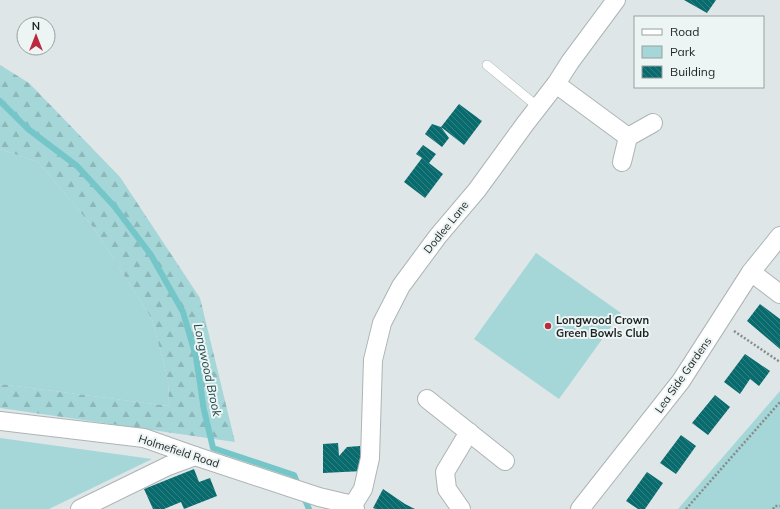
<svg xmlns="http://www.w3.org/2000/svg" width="780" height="509" font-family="Mulish,sans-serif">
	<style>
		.green { fill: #a5d6d8 }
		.forest { fill: url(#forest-firs) }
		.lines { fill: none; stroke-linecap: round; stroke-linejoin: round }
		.stream { stroke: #75c6c9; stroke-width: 6 }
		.building { fill: url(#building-back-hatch) }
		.lane-casing { stroke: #adb4b5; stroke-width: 10 }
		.street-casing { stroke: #adb4b5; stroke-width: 20 }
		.path { stroke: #868c8c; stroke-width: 2.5; stroke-dasharray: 2 2; stroke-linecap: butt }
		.lane { stroke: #fff; stroke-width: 9 }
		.street { stroke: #fff; stroke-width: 18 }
		.poi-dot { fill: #ba293d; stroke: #ecf4f4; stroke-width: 1.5 }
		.labels { text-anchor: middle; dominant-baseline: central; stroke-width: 4; stroke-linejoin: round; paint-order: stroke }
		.street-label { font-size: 11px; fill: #1e2121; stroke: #ecf4f4 }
		.poi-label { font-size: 11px; font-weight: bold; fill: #1e2121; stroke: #ecf4f4; text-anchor: start }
		.water-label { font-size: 12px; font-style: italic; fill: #204748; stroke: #ecf4f4 }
	</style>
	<defs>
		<pattern id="forest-firs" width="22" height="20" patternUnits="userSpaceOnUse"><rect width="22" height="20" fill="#a5d6d8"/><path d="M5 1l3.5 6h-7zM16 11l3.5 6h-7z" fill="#8eb7b9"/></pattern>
		<pattern id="building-back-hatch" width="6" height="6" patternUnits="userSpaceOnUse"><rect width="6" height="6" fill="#086b6e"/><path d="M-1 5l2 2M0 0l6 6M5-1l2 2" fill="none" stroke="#357f82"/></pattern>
	</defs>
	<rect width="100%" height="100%" fill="#dfe6e7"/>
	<!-- green -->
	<g class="green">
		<path d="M0 149 38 162 93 227 152 319 168 380 169 406 0 384Z"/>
		<path d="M536 253 621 313 559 399 474 339Z"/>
		<path d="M780 391V509H678Z"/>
		<path d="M0 438 152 459 49 509H0Z"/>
	</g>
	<!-- forest -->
	<path class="forest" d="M0 65 29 83 120 177 200 298 235 442 0 408V384L169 406 168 380 152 319 93 227 38 162 0 149Z"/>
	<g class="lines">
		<!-- stream -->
		<g class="stream">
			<path d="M0 101 28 129 77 166 114 206 151 255 183 312 196 357 204 410 213 448 294 475 299 487"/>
			<path d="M303 495 309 509"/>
		</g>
	</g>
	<!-- building -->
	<g class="building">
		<path d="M684 0H716L707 13Z"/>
		<path d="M459 104 482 121 464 145 441 127 449 138 442 147 425 134 432 124 441 127Z"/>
		<path d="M423 145 436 154 429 163 443 174 425 198 404 182 422 158 416 154Z"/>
		<path d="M760 304 780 319V349L747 321Z"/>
		<path d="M745 354 770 371 759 386 750 379 740 394 724 382Z"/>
		<path d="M715 395 730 407 708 435 692 423Z"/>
		<path d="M681 435 696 446 676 474 660 463Z"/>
		<path d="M338 443 339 456 347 447 360 446 363 471 323 473V444Z"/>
		<path d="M194 469 199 482 210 478 217 496 184 509 181 502 164 509H153L144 489Z"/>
		<path d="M647 472 663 483 645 509H638L626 501Z"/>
		<path d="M383 489 405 504 415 509H376L373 508Z"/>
	</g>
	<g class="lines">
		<defs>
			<path id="lane" d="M487 65 538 107"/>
			<g id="street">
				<path d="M556 84 628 137"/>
				<path d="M622 162 628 137 653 123"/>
				<path d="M751 272 780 294"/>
				<path d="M427 399 505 461"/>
				<path d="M0 421 144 438 195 456 319 497 353 505"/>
				<path d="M80 509 168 466 195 456"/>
				<path d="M355 509 353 505 363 489 370 458 373 360 382 323 401 286 438 236 477 190 525 124 556 84 570 62 616 0"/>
				<path d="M461 509 447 489 445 472 469 432"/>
				<path d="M580 509 681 381 751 272 780 236"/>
			</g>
		</defs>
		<!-- lane casing -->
		<use href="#lane" class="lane-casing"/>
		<!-- street casing -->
		<use href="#street" class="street-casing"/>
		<!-- path -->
		<g class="path">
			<path d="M734 331 780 362"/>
			<path d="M686 509 780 402"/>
			<path d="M773 509 775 506H780"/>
		</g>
		<!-- lane -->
		<use href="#lane" class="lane"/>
		<!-- street -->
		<use href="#street" class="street"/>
	</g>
	<!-- markers -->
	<circle class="poi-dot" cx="548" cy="326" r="4"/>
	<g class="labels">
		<!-- street labels -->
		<g class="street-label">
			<text transform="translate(446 227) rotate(-51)">Dodlee Lane</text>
			<text transform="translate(683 375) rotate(-55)">Lea Side Gardens</text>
			<text transform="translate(179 451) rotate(18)">Holmefield Road</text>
		</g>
		<!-- poi labels -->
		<g class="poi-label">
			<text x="556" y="320">Longwood Crown<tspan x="556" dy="13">Green Bowls Club</tspan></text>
		</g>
		<!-- water labels -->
		<g class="water-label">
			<text transform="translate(208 370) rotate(78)">Longwood Brook</text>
		</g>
	</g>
	<!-- legend -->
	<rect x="634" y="16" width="130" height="72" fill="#ecf4f4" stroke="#9aa0a0"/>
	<rect x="642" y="29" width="20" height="6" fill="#ffffff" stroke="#9aa0a0"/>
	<text x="670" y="36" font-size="12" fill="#1e2121">Road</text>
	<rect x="642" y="46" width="20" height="12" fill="#a5d6d8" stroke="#9aa0a0"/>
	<text x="670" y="56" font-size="12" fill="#1e2121">Park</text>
	<rect x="642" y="66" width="20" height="12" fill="url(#building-back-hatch)" stroke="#9aa0a0"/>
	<text x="670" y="76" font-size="12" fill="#1e2121">Building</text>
	<!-- north arrow -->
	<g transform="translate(36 36)"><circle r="19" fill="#ecf4f4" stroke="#9aa0a0"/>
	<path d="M0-3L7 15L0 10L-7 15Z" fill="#ba293d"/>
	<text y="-6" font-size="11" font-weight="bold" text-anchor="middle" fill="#1e2121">N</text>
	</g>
</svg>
